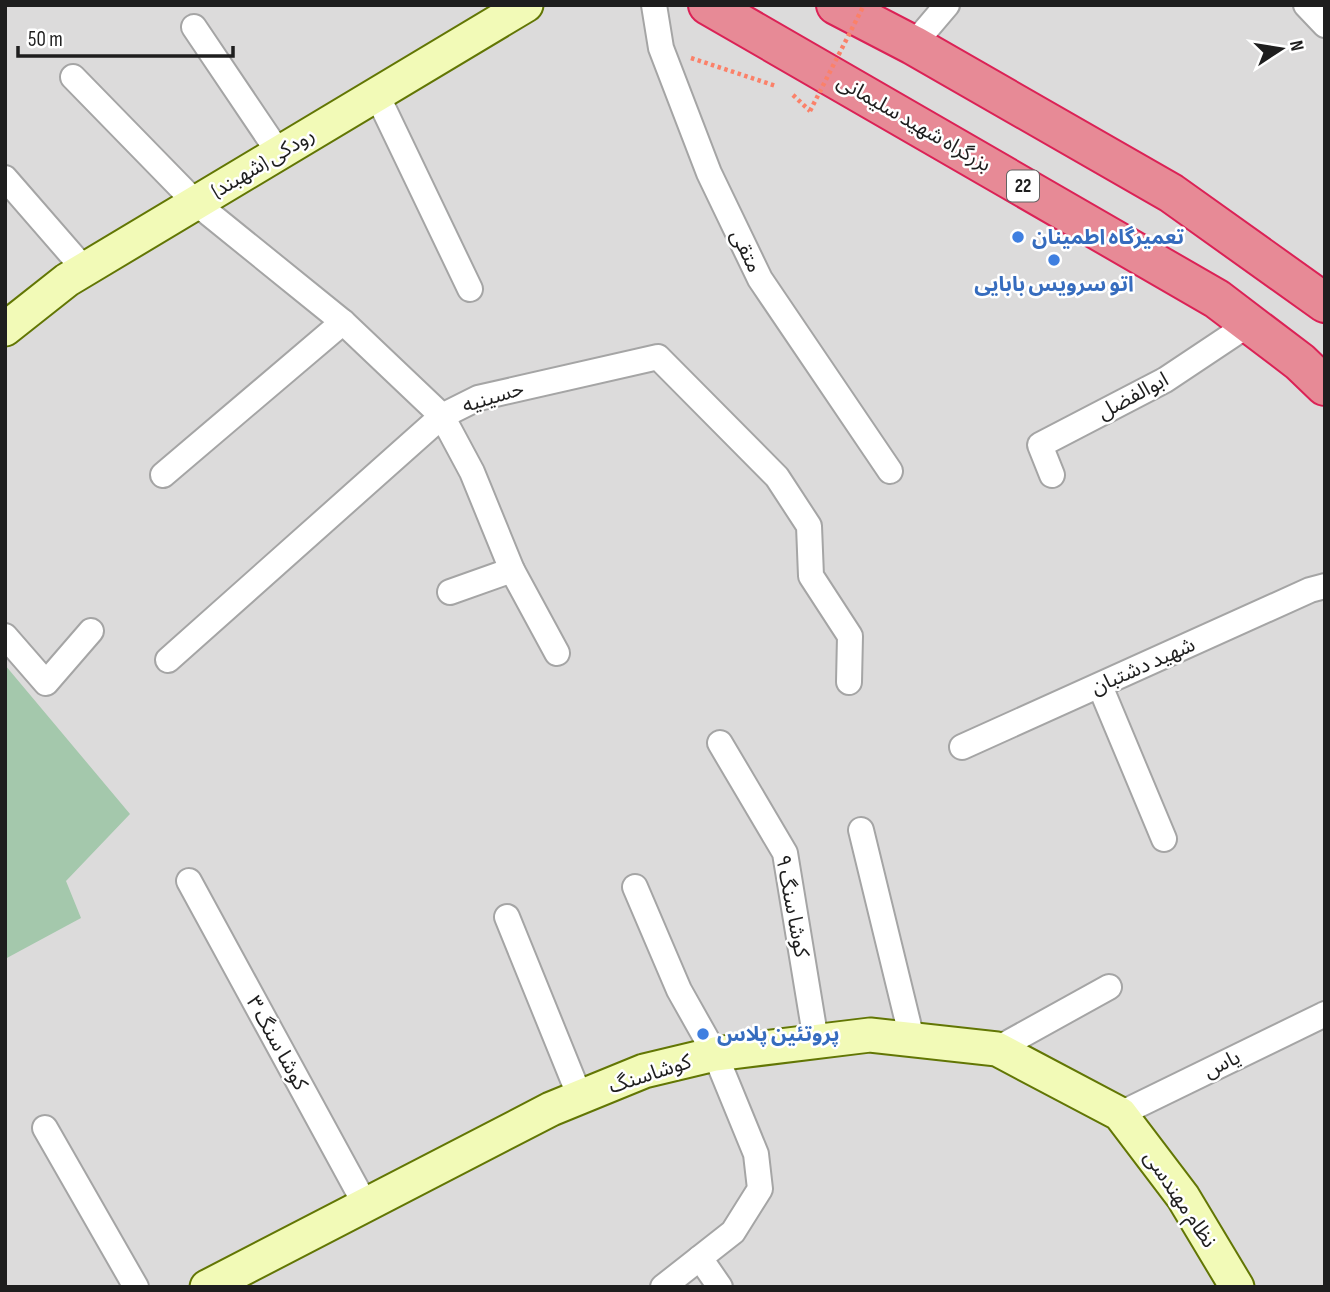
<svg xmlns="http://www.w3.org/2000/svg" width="1330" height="1292" font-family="'Sofia Sans Condensed','Noto Sans Arabic',sans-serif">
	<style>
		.residential { fill: #dcdbdb }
		.cemetery { fill: #a4c8ac }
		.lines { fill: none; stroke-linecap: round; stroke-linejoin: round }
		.street-casing { stroke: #a5a5a5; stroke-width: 28 }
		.secondary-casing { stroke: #627604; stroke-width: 37 }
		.highway-casing { stroke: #db2256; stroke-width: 42 }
		.path { stroke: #fb8169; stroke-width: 4.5; stroke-dasharray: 3.5 3.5; stroke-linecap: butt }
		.street { stroke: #fff; stroke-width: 24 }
		.secondary { stroke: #f2fab7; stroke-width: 33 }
		.highway { stroke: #e78a96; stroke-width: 38 }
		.path-bridge { stroke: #fb8169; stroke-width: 4.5; stroke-dasharray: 3.5 3.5; stroke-linecap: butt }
		.shop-dot { fill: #3f7fe0; stroke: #fff; stroke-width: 2.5 }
		.labels { text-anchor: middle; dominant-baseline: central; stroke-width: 5; stroke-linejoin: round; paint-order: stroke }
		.shield { fill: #fff; stroke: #626262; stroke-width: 2 }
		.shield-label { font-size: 19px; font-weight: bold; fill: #1e1e1e }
		.street-label { font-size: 21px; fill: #1e1e1e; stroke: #fff }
		.shop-label { font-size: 21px; font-weight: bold; fill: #366cbe; stroke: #fff; text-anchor: start }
	</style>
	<rect width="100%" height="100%" fill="#efece4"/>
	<!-- residential -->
	<rect class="residential" x="5" y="5" width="1320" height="1282"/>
	<!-- cemetery -->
	<path class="cemetery" d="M5 665 130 814 66 881 81 918 5 959Z"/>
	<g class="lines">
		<defs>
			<g id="street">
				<path d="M654 5 661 48 709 173 760 279 890 471"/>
				<path d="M1306 5 1325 25"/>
				<path d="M194 27 279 153"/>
				<path d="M913 45 947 5"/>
				<path d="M73 77 196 203 343 322 442 416 478 398 658 357 777 477 809 526 811 576 850 636 849 682"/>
				<path d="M377 95 470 289"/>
				<path d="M5 178 85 270"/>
				<path d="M163 475 343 322"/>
				<path d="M1052 475 1040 445 1165 380 1249 324"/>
				<path d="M450 592 512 570"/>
				<path d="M5 636 46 683 91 631"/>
				<path d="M168 660 442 416 472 472 512 570 557 653"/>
				<path d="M1100 686 1164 839"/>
				<path d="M720 743 785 853 816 1041"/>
				<path d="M962 747 1310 590 1325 586"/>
				<path d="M861 830 912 1039"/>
				<path d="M189 881 365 1204"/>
				<path d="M635 887 679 990 715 1054 756 1154 760 1189 733 1232 663 1287"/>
				<path d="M507 917 580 1097"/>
				<path d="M997 1049 1109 987"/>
				<path d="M1120 1114 1325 1014"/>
				<path d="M45 1128 136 1287"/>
				<path d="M700 1258 720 1287"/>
			</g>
			<g id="secondary">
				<path d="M5 329 67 280 526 5"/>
				<path d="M207 1287 551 1109 644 1071 715 1054 870 1035 997 1049 1120 1114 1183 1197 1237 1287"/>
			</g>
			<g id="highway">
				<path d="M708 5 1217 299 1300 362 1325 386"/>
				<path d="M836 5 913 45 1171 193 1325 303"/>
			</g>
		</defs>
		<!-- street casing -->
		<use href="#street" class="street-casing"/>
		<!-- secondary casing -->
		<use href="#secondary" class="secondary-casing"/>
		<!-- highway casing -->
		<use href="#highway" class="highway-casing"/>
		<!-- path -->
		<g class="path">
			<path d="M691 58 776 86"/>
			<path d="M793 95 810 111"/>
		</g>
		<!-- street -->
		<use href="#street" class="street"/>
		<!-- secondary -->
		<use href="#secondary" class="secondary"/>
		<!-- highway -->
		<use href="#highway" class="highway"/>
		<!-- path-bridge -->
		<path class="path-bridge" d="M810 111 864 5"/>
	</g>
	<!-- markers -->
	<g class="shop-dot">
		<circle cx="1018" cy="237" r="7"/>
		<circle cx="1054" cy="260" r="7"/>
		<circle cx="703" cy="1034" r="7"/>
	</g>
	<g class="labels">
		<!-- shield labels -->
		<rect class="shield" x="1007" y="170.5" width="32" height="31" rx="5"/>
		<g class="shield-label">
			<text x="1023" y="186">22</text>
		</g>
		<!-- street labels -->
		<g class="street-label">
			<text transform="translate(914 123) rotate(30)">بزرگراه شهید سلیمانی</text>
			<text transform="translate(263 163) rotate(-31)">رودکی (شهبند)</text>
			<text transform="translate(746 251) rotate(64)">متقی</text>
			<text transform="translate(1133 396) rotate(-28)">ابوالفضل</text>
			<text transform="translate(493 397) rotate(-17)">حسینیه</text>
			<text transform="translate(1143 666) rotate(-24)">شهید دشتبان</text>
			<text transform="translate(792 906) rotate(79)">کوشا سنگ ۹</text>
			<text transform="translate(277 1043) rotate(61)">کوشا سنگ ۳</text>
			<text transform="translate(1222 1064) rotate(-26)">یاس</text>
			<text transform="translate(650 1074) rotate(-18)">کوشاسنگ</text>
			<text transform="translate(1180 1199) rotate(56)">نظام مهندسی</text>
		</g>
		<!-- shop labels -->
		<g class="shop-label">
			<text x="1032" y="237">تعمیرگاه اطمینان</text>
			<text x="1054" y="284" text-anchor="middle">اتو سرویس بابایی</text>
			<text x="717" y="1034">پروتئین پلاس</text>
		</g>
	</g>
	<!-- border -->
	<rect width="1330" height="1292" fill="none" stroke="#1e1e1e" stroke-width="14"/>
	<!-- north arrow -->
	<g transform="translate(1281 49) rotate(78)" stroke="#ffffff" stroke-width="5" paint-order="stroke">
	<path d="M0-5L12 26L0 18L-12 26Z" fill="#1e1e1e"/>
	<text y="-10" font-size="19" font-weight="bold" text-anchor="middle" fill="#1e1e1e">N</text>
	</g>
	<!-- scale -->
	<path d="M18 46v10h215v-10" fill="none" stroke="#1e1e1e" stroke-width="3.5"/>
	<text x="28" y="46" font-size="21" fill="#1e1e1e" stroke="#ffffff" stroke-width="5" paint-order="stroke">50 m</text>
</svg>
